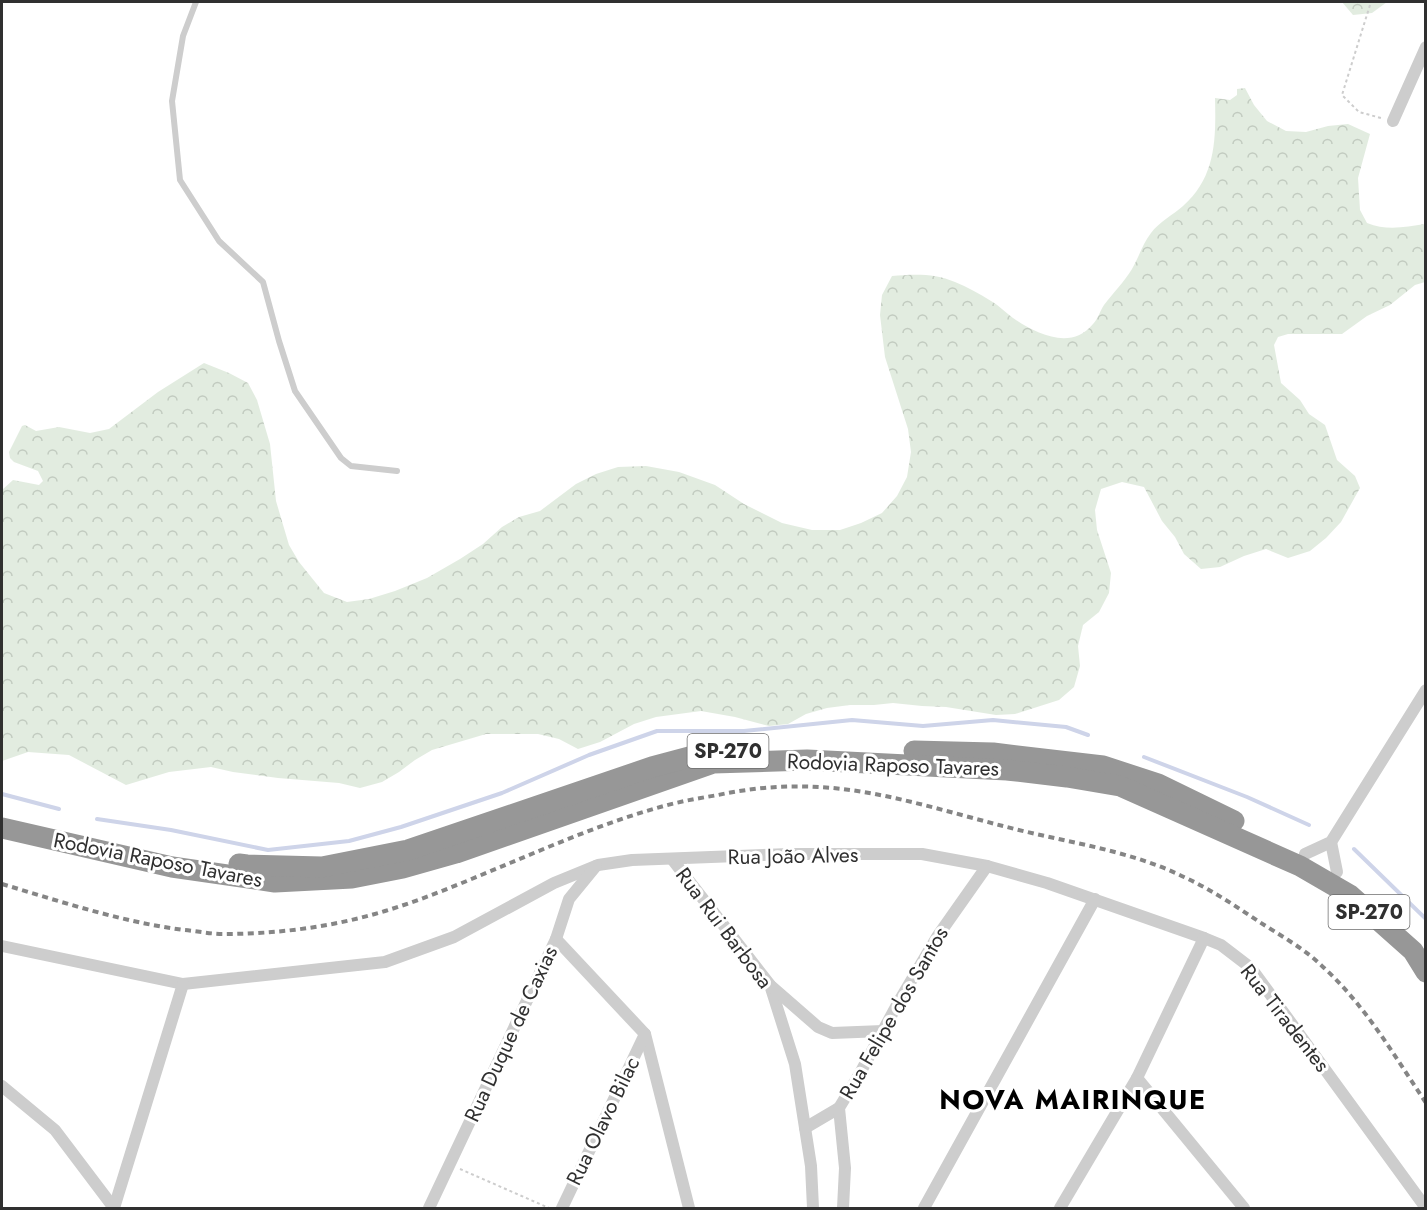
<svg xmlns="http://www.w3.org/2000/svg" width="1427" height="1210" font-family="Jost,sans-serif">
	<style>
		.forest { fill: url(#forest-crowns) }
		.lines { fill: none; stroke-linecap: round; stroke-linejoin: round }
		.stream { stroke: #ced4e9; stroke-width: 4 }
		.path { stroke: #cdcdcd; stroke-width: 2; stroke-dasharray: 3 3; stroke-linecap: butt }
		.lane { stroke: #cdcdcd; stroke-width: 6 }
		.street { stroke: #cdcdcd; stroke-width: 12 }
		.highway { stroke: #979797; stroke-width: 21 }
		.rail { stroke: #858585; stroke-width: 4; stroke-dasharray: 6 4.5; stroke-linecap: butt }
		.labels { text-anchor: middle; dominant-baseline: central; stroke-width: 6; stroke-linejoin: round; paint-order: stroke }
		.shield { fill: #fff; stroke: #6e6e6e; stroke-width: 1.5 }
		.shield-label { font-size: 20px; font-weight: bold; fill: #303030 }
		.street-label { font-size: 21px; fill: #303030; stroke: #fff }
		.district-label { font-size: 27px; font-weight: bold; letter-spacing: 1.5px; fill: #000; stroke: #fff }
	</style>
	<defs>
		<pattern id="forest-crowns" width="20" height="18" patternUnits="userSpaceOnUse" patternTransform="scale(1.5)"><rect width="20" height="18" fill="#e2ece0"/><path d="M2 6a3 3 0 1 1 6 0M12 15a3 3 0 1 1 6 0" fill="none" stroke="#c2cbc0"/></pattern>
	</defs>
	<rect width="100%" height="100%" fill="#fff"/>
	<!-- forest -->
	<g class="forest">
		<path d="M1342 2H1387L1372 13 1353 15Z"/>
		<path d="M1245 88 1254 105 1267 121 1286 131 1306 132 1328 126 1348 124 1370 134 1358 178 1360 210 1367 223C1387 231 1405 227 1425 224V282L1415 285 1390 305 1367 316 1342 334H1288L1278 337 1274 345 1281 383 1300 400 1309 414 1325 425 1337 460 1355 476 1360 488 1341 522 1326 538 1310 551 1288 558 1266 549 1244 556 1220 567 1201 569 1184 554 1175 537 1162 521 1144 487 1122 482 1101 489 1095 510 1097 530 1111 573 1109 593 1099 612 1083 625 1078 646 1080 666 1074 687 1059 700 1015 714 996 715 946 707 922 706 893 703 874 705H850L827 708 806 714 788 724 769 726 735 717 701 711 656 717 634 724 600 742 578 749 559 739 538 734H486L432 750 415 760 399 772 382 782 360 788 339 783 278 778 233 772 211 767 169 772 126 785 69 755 28 752 2 761V490L13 480 39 485 43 481 38 471 14 462 10 458 9 452 22 426 25 425 36 431 59 427 90 433 109 429 158 392 204 363 229 373 248 383 257 400 270 444 276 501 289 545 299 562 324 593 347 602 369 599 395 591 427 578 460 559 483 544 502 527 519 517 540 511 576 484 596 474 618 467 646 466 679 472 715 485 744 504 782 523 812 530H840L861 523 882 513 897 496 907 477 911 452 908 429 885 357 880 315 882 295 892 276C913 274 935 273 955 282 967 287 980 294 991 301 1000 306 1007 314 1016 320 1039 335 1072 350 1093 324 1098 319 1100 311 1104 305 1114 292 1124 282 1132 269 1139 257 1143 243 1151 233 1159 222 1173 215 1183 206 1216 177 1216 139 1215 98L1230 100 1237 95V89Z"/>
	</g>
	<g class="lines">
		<!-- stream -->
		<g class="stream">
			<path d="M1144 757 1247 797 1309 825"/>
			<path d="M2 794 59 809"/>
			<path d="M97 819 171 830 268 850 349 841 401 827 502 793 589 755 657 731H744L852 720 923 726 993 720 1066 727 1088 735"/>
			<path d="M1354 849 1426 919"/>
		</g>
		<!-- path -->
		<g class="path">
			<path d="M1370 5 1342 95 1359 112 1381 118"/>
			<path d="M460 1169 549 1208"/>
		</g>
		<!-- lane -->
		<path class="lane" d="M196 2 183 36 172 101 180 180 219 241 263 282 279 341 295 391 341 458 351 466 397 471"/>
		<!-- street -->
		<g class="street">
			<path d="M1393 121 1426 47"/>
			<path d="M1331 842 1337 872"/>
			<path d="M1305 854 1331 842 1426 690"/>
			<path d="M672 859 770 985 795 1064 811 1166 813 1208"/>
			<path d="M556 939 645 1034 689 1208"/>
			<path d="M2 946 183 984 385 962 454 937 554 883 598 865 632 860 790 854H922L987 866 1047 883 1204 938 1221 945 1251 968 1426 1208"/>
			<path d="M771 986 818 1027 832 1033 883 1031"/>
			<path d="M1137 1078 1244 1208"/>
			<path d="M2 1086 55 1130 114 1208"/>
			<path d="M805 1128 839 1108"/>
			<path d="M114 1208 183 984"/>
			<path d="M429 1208 556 939 569 899 596 866"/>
			<path d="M562 1208 645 1034"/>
			<path d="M843 1208 845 1168 839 1108 859 1075 898 1003 937 937 987 866"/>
			<path d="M924 1208 1095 899"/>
			<path d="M1060 1208 1137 1078 1204 938"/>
		</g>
		<!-- highway -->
		<g class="highway">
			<path d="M914 751 993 753 1103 766 1158 784 1234 821"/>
			<path d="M2 828 172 867 275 882 352 878 403 868 456 853 713 763 807 760 1007 770 1067 777 1120 786 1300 866 1350 895 1413 951 1426 972"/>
			<path d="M239 864 247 865 322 867 408 850 652 767 697 755"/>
		</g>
		<!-- rail -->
		<path class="rail" d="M2 884C62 902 122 922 184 930 197 931 210 934 223 934 277 934 333 927 385 911 428 898 469 880 510 863 560 842 612 820 664 806 682 801 700 798 718 795 751 788 785 785 819 787 880 790 944 811 1003 826 1063 842 1127 849 1184 877 1210 889 1234 905 1258 921 1278 934 1305 949 1322 966 1365 1005 1394 1055 1426 1103"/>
	</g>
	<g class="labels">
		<!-- shield labels -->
		<g class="shield">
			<rect x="687.5" y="734" width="81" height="34" rx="4.5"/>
			<rect x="1328.5" y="895" width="81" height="34" rx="4.5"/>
		</g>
		<g class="shield-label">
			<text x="728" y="751">SP-270</text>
			<text x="1369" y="912">SP-270</text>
		</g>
		<!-- street labels -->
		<g class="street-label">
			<text transform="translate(893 765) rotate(2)">Rodovia Raposo Tavares</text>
			<text transform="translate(793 856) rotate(-1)">Rua João Alves</text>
			<text transform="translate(158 860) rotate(11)">Rodovia Raposo Tavares</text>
			<text transform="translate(724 928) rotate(53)">Rua Rui Barbosa</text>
			<text transform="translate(894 1013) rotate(-60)">Rua Felipe dos Santos</text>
			<text transform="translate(1285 1018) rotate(52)">Rua Tiradentes</text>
			<text transform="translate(511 1034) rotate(-65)">Rua Duque de Caxias</text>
			<text transform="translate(603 1121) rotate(-64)">Rua Olavo Bilac</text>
		</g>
		<!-- district labels -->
		<g class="district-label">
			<text x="1073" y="1099">NOVA MAIRINQUE</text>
		</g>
	</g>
	<!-- border -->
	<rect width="1427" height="1210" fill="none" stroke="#303030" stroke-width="6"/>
</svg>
